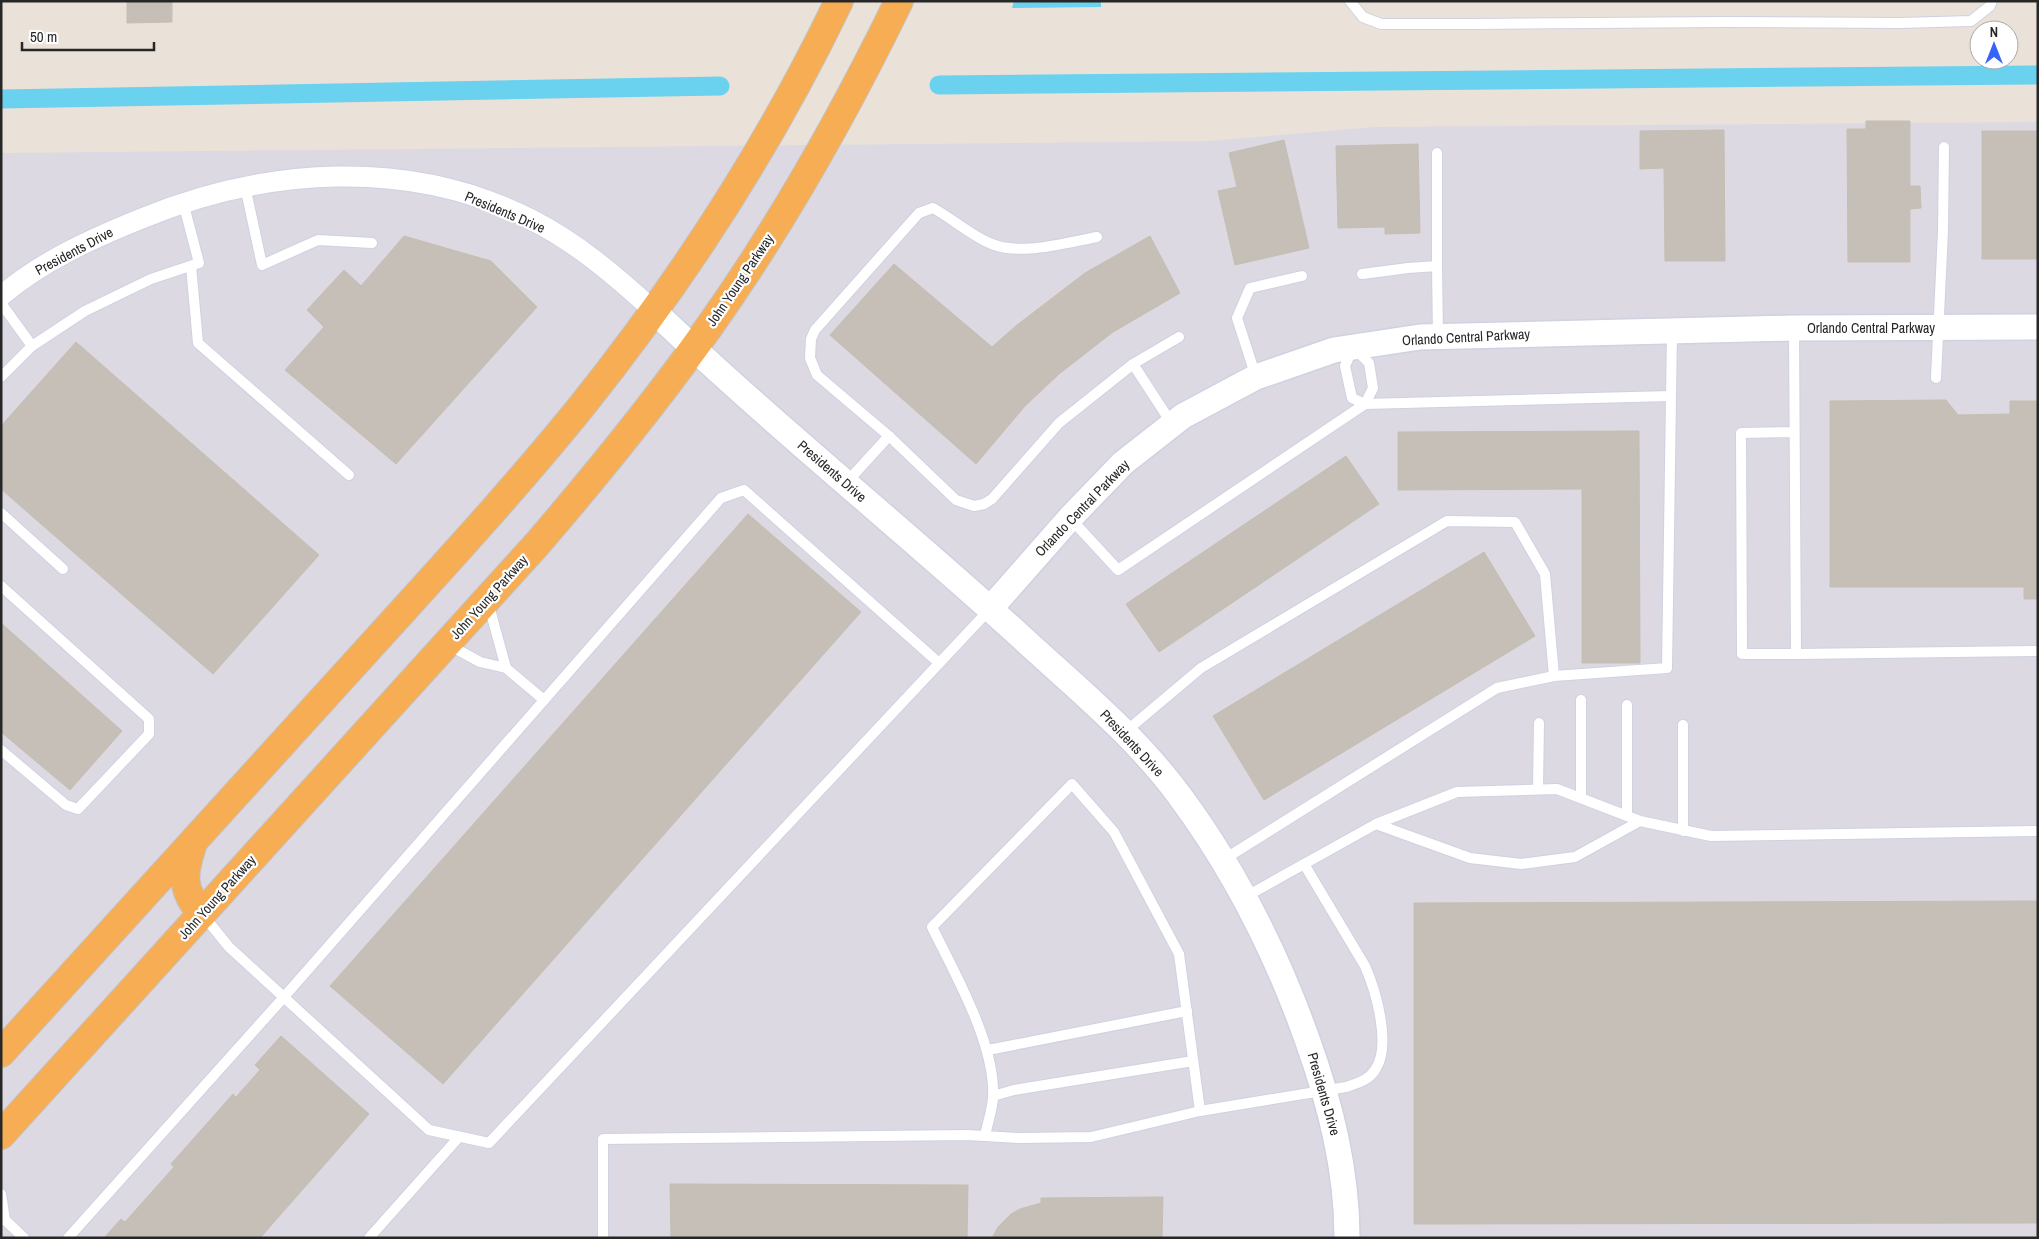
<svg xmlns="http://www.w3.org/2000/svg" width="2039" height="1239" font-family="'Archivo Narrow',sans-serif">
	<style>
		.industrial { fill: #dcd9e2 }
		.water { fill: #6ad1ee }
		.lines { fill: none; stroke-linecap: round; stroke-linejoin: round }
		.canal { stroke: #6ad1ee; stroke-width: 19 }
		.building { fill: #c5bfb8; stroke: #c5beb2 }
		.service-casing { stroke: #ced2e1; stroke-width: 12 }
		.minor-casing { stroke: #ced2e1; stroke-width: 22 }
		.tertiary-casing { stroke: #ced2e1; stroke-width: 28 }
		.trunk-casing { stroke: #c3c3c3; stroke-width: 30 }
		.service { stroke: #fff; stroke-width: 10 }
		.minor { stroke: #fff; stroke-width: 20 }
		.tertiary { stroke: #fff; stroke-width: 25 }
		.trunk { stroke: #f7ad54; stroke-width: 28 }
		.labels { text-anchor: middle; dominant-baseline: central; stroke-width: 4.5; stroke-linejoin: round; paint-order: stroke }
		.street-label { font-size: 14px; fill: #272727; stroke: #fff }
	</style>
	<rect width="100%" height="100%" fill="#eae2d8"/>
	<!-- industrial -->
	<path class="industrial" d="M2038 122V1238H1V153L1209 141 1374 127Z"/>
	<!-- water -->
	<path class="water" d="M1014 1H1101V7L1012 8Z"/>
	<g class="lines">
		<!-- canal -->
		<g class="canal">
			<path d="M939 85 2038 75"/>
			<path d="M1 99 720 86"/>
		</g>
	</g>
	<!-- building -->
	<g class="building">
		<path d="M127 1H172V22L127 23Z"/>
		<path d="M1866 121H1910V186H1920L1921 208 1910 209V262H1848L1847 129H1866Z"/>
		<path d="M1724 130 1725 261H1665L1664 168 1640 169V131Z"/>
		<rect x="1982" y="131" width="56" height="128"/>
		<path d="M1284 140 1309 248 1235 265 1218 191 1237 187 1229 153Z"/>
		<path d="M1418 144 1420 233 1385 234V227L1338 228 1336 146Z"/>
		<path d="M404 236 491 261 537 307 396 464 285 370 324 327 307 310 344 270 361 286Z"/>
		<path d="M1150 236 1180 293 1113 332 1059 374 1025 406 976 464 830 335 894 264 992 347 1017 325 1085 273Z"/>
		<path d="M76 342 319 555 213 674 1 489V426Z"/>
		<path d="M1946 400 1958 415 2010 414V401H2038V599H2024V587H1830V401Z"/>
		<path d="M1639 431 1640 663H1582V489L1398 490V432Z"/>
		<path d="M1346 456 1379 504 1159 652 1126 604Z"/>
		<path d="M748 514 861 612 443 1084 330 986Z"/>
		<path d="M1484 552 1535 636 1264 800 1213 716Z"/>
		<path d="M1 623 122 731 70 790 1 732Z"/>
		<path d="M2038 901V1223L1414 1224V903Z"/>
		<path d="M281 1036 369 1114 260 1238H104L121 1219 125 1222 174 1167 171 1164 233 1094 236 1097 260 1070 255 1065Z"/>
		<path d="M670 1184 968 1185 967 1238H671Z"/>
		<path d="M1163 1197 1162 1238H992L998 1227 1011 1214 1020 1209 1041 1203V1198Z"/>
	</g>
	<g class="lines">
		<defs>
			<g id="service">
				<path d="M1350 1 1363 17 1381 24H1476L1726 22 1900 23 1971 21 1990 6 1992 1"/>
				<path d="M245 186 262 265 318 240 372 243"/>
				<path d="M191 266 198 343 349 475"/>
				<path d="M1437 266V153"/>
				<path d="M1362 274 1408 268 1437 266 1438 336"/>
				<path d="M1 303 32 346"/>
				<path d="M1794 328 1796 654H1742L1741 433 1794 432"/>
				<path d="M1353 347 1369 363 1373 388 1365 404 1352 398 1345 366Z"/>
				<path d="M1133 364 1179 337"/>
				<path d="M1 377 32 346 85 311 151 279 199 263 183 202"/>
				<path d="M1256 377 1237 318 1250 288 1302 276"/>
				<path d="M1936 378 1943 231 1944 147"/>
				<path d="M889 436 956 500 974 506 984 504 992 499 1059 423 1133 364 1172 424"/>
				<path d="M846 483 889 436 817 375 810 358 811 339 815 330 919 213 933 208C951 218 967 232 985 241 1016 258 1064 243 1097 237"/>
				<path d="M1 513 63 569"/>
				<path d="M1070 518 1118 570 1365 404 1671 396"/>
				<path d="M1 586 149 719V734L78 809 66 805 1 750"/>
				<path d="M488 602 506 668"/>
				<path d="M447 644 480 662 506 668 544 700"/>
				<path d="M1796 654 2038 651"/>
				<path d="M1581 700V798"/>
				<path d="M1683 725V831"/>
				<path d="M1125 732 1201 668 1447 521 1515 522 1545 574 1554 676"/>
				<path d="M1538 789 1539 723"/>
				<path d="M1627 816V705"/>
				<path d="M1376 824 1470 858 1521 864 1575 857 1640 821"/>
				<path d="M1223 860 1497 688 1554 676 1667 668 1672 331"/>
				<path d="M1245 897 1376 824 1457 792 1557 789 1640 821 1711 836 2038 831"/>
				<path d="M203 915 229 947 429 1130 489 1143 990 609"/>
				<path d="M988 1050 1187 1011"/>
				<path d="M993 1096 1014 1090 1193 1061"/>
				<path d="M985 1135C988 1123 992 1110 993 1098 996 1045 955 974 932 927L1072 784 1114 832 1179 954 1200 1111"/>
				<path d="M1 1194 5 1220"/>
				<path d="M1 1218 5 1220 24 1238"/>
				<path d="M68 1238 284 997 721 498 744 490 939 663"/>
				<path d="M369 1238 459 1137"/>
				<path d="M603 1238V1139L967 1135 1020 1138 1091 1137 1200 1111 1346 1087C1357 1083 1368 1081 1375 1070 1392 1046 1376 991 1365 966L1304 864"/>
			</g>
			<path id="minor" d="M1 296C42 261 93 238 143 218 265 168 409 157 530 219 576 242 616 276 654 311"/>
			<g id="tertiary">
				<path d="M654 311C771 423 898 525 1018 634 1073 685 1134 734 1179 795 1234 869 1276 952 1307 1039 1330 1103 1347 1169 1347 1238"/>
				<path d="M990 609 1070 518 1123 463 1183 416 1256 377 1334 350 1420 337 1794 328 2038 327"/>
			</g>
			<g id="trunk">
				<path d="M193 843C183 873 180 889 202 914"/>
				<path d="M1 1053C127 914 254 776 380 636 448 561 517 486 581 407 681 282 770 145 839 1"/>
				<path d="M1 1135 538 543C598 473 656 402 709 327 782 224 844 114 899 1"/>
			</g>
		</defs>
		<!-- service casing -->
		<use href="#service" class="service-casing"/>
		<!-- minor casing -->
		<use href="#minor" class="minor-casing"/>
		<!-- tertiary casing -->
		<use href="#tertiary" class="tertiary-casing"/>
		<!-- trunk casing -->
		<use href="#trunk" class="trunk-casing"/>
		<!-- service -->
		<use href="#service" class="service"/>
		<!-- minor -->
		<use href="#minor" class="minor"/>
		<!-- tertiary -->
		<use href="#tertiary" class="tertiary"/>
		<!-- trunk -->
		<use href="#trunk" class="trunk"/>
	</g>
	<g class="labels">
		<!-- street labels -->
		<g class="street-label">
			<text transform="translate(505 212) rotate(23)">Presidents Drive</text>
			<text transform="translate(74 251) rotate(-28)">Presidents Drive</text>
			<text transform="translate(740 280) rotate(-56)">John Young Parkway</text>
			<text x="1871" y="328">Orlando Central Parkway</text>
			<text transform="translate(1466 337) rotate(-3)">Orlando Central Parkway</text>
			<text transform="translate(832 471) rotate(41)">Presidents Drive</text>
			<text transform="translate(1082 508) rotate(-46)">Orlando Central Parkway</text>
			<text transform="translate(489 597) rotate(-48)">John Young Parkway</text>
			<text transform="translate(1132 743) rotate(47)">Presidents Drive</text>
			<text transform="translate(217 897) rotate(-48)">John Young Parkway</text>
			<text transform="translate(1324 1094) rotate(74)">Presidents Drive</text>
		</g>
	</g>
	<!-- border -->
	<rect width="2039" height="1239" fill="none" stroke="#272727" stroke-width="5"/>
	<!-- north arrow -->
	<g transform="translate(1994 45)"><circle r="24" fill="#ffffff" stroke="#a9a9a9"/>
	<path d="M0-4L9 19L0 12L-9 19Z" fill="#3663fa"/>
	<text y="-8" font-size="14" font-weight="bold" text-anchor="middle" fill="#272727">N</text>
	</g>
	<!-- scale -->
	<path d="M22 42v8h132v-8" fill="none" stroke="#272727" stroke-width="2.5"/>
	<text x="30" y="42" font-size="15" fill="#272727" stroke="#ffffff" stroke-width="4" paint-order="stroke">50 m</text>
</svg>
